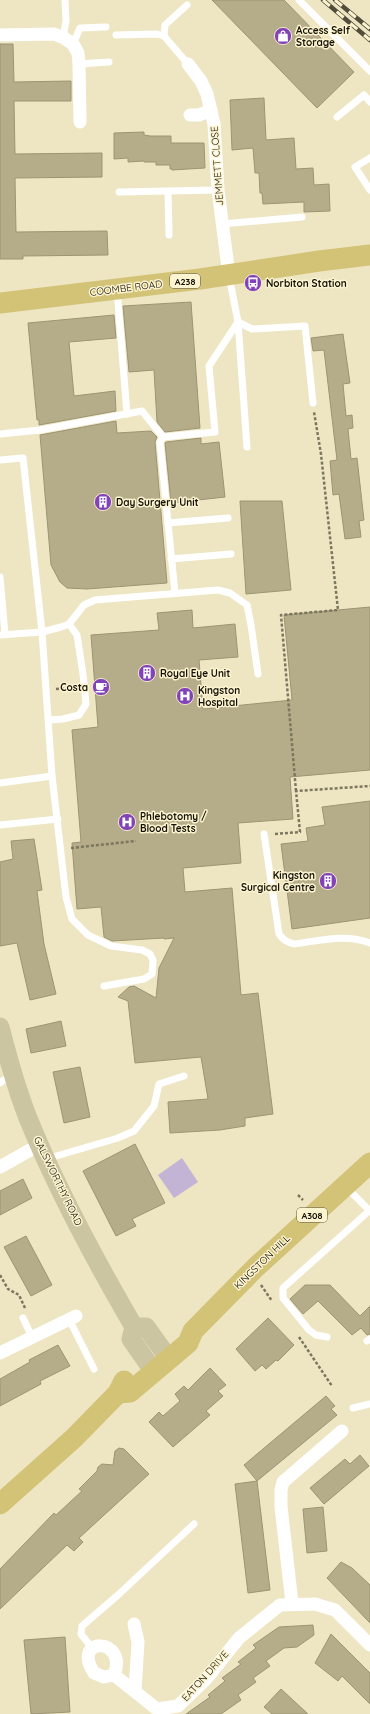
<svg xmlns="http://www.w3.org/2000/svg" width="370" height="1714" font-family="Quicksand,sans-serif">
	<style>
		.green { fill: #c3b4d5 }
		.building { fill: #b5ac89; stroke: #9c9473 }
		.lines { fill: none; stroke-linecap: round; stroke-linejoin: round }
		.path { stroke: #7b765f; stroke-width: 2.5; stroke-dasharray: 3 2; stroke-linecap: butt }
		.lane { stroke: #fff; stroke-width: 7 }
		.street { stroke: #fff; stroke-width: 13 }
		.secondary { stroke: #ccc5a2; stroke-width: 19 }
		.primary { stroke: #d3c376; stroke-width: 21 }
		.rail-casing { stroke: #524d3b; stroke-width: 4.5 }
		.rail { stroke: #fcf3d0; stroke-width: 3; stroke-dasharray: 9; stroke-linecap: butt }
		.labels { text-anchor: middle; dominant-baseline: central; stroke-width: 3; stroke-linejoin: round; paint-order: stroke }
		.shield { fill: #fcf3d0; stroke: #5a5542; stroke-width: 1 }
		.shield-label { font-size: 9px; font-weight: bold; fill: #141105 }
		.poi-label { font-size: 10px; font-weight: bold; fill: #141105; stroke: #fcf3d0; text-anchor: start }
		.street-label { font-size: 10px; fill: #141105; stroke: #fcf3d0 }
	</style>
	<rect width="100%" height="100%" fill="#eee6c3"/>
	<!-- green -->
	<path class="green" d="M182 1158 198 1182 174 1198 158 1175Z"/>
	<!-- building -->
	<g class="building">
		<path d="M212 0H284L354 72 317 108Z"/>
		<path d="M0 44H13L14 82 71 81V101H14L15 154 102 153V177L15 178 16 232 107 231 108 255 23 256V259H0Z"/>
		<path d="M264 98 266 140 294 138 296 169 313 168 314 185 329 184 330 211 304 212V202L263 204 262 193H260L259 173H255L253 148 232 150 230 100Z"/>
		<path d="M144 132V135L150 136H171V143H204L205 168 172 170V169H170V165H156V162H144V161L128 162V158L114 159V133Z"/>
		<path d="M191 302 200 428 165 432 157 422 154 370 129 372 123 306Z"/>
		<path d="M114 315 116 338 69 342 74 396 115 391 116 411 39 425V420H37L28 323Z"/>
		<path d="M343 334 350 383 343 384 346 416 352 415 353 428 348 429 351 459 357 458 364 520 359 521 361 537 345 539 339 494 333 495 330 461 337 460 324 350 313 351 311 338Z"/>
		<path d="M116 421 117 433 151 431 157 437 155 442 167 583 87 589 67 588 60 582 51 565 40 435Z"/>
		<path d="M201 438V444L219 442 225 497 171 503 165 443 166 442Z"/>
		<path d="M240 501H282L291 590 246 594Z"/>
		<path d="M370 607V770L290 777 293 819 238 823 241 863 183 868 185 892 232 888 241 995 258 993 273 1114 245 1118V1126L220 1130 170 1133 168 1102 208 1099 201 1057 135 1063 128 1001 118 997 129 987 134 986 156 998 159 968 174 938 164 939V938L112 941 104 937 101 907 77 909 72 843 81 842 72 730 98 727 91 635 159 630 157 613 192 610 193 628 235 624 238 657 199 660 203 709 292 700 284 615Z"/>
		<path d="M370 801V918L292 929 281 844 308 841 306 828 325 825 322 807Z"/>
		<path d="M34 839 42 890 37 891 44 944 56 994 30 1000 17 943 0 946V862L13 859 11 841Z"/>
		<path d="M61 1021 66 1046 31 1053 26 1029Z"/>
		<path d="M80 1067 90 1117 64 1123 53 1072Z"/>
		<path d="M135 1144 165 1203 132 1219 136 1226 116 1236 83 1171Z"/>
		<path d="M23 1179 32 1198 0 1215V1191Z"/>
		<path d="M26 1236 52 1285 31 1296 4 1247Z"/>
		<path d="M305 1285H330L360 1316 370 1306V1334L367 1335 361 1328 352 1335 318 1301 303 1314 290 1299Z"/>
		<path d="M268 1318 294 1345 278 1361 276 1360 266 1369 262 1365 255 1371 236 1349Z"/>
		<path d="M58 1345 70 1366 40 1381 41 1384 0 1406V1379L30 1362 29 1360Z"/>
		<path d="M210 1368 226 1385 218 1391 223 1396 206 1411 210 1415 173 1447 149 1422 159 1412 163 1416 180 1401 175 1394 184 1386 188 1390Z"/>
		<path d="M326 1396 335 1406 331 1409 337 1415 257 1481 244 1465Z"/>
		<path d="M119 1448 124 1449 149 1474 79 1538 83 1542 74 1551 67 1545 0 1609V1569L54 1513 56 1515 82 1491 79 1489 97 1471 98 1467 102 1464 113 1465 115 1451Z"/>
		<path d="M360 1455 369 1466 324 1504 310 1488 345 1459 350 1464Z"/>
		<path d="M257 1481 270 1590 248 1593 235 1484Z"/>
		<path d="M323 1507 327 1551 307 1553 303 1509Z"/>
		<path d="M341 1562 352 1568 370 1585V1623L327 1578Z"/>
		<path d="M313 1625 314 1635 297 1647 284 1648 266 1661 270 1666 253 1678 256 1682 238 1695 241 1700 221 1714H186L210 1697 208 1695 225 1681 222 1678 241 1664 238 1662 256 1648 253 1645 279 1627Z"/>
		<path d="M331 1634 370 1673V1704L342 1676 338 1681 315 1663Z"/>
		<path d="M65 1637 70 1712 31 1714 24 1640Z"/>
		<path d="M281 1689 308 1714H272L264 1707Z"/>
	</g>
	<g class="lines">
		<!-- path -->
		<g class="path">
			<path d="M56 689 75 687"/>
			<path d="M296 791 281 615 338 610 321 454 314 412"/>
			<path d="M275 834 300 832 296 791 370 786"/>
			<path d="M71 848 136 841"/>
			<path d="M298 1195 303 1200"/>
			<path d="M0 1275 8 1289 19 1295 25 1308"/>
			<path d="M261 1285 272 1301"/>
			<path d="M299 1337 332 1386"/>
		</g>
		<!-- lane -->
		<g class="lane">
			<path d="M299 0 370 71"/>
			<path d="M116 35 157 34 164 36 188 64"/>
			<path d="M164 36 165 25 187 5"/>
			<path d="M63 37 66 21 65 0"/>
			<path d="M73 44 80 28 106 27"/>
			<path d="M79 64 109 62"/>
			<path d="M337 117 364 95 370 102"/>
			<path d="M370 158 355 167 370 190"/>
			<path d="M119 192 218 190"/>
			<path d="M168 192 169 235"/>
			<path d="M222 224 302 217"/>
			<path d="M229 276 238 322 247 447"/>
			<path d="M117 290 127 414"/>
			<path d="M0 434 40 430 142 411 163 437"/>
			<path d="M0 460 23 458 42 632 52 776 66 897 72 919 88 935 111 946 142 950 150 954 153 960 152 974 144 979 104 986"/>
			<path d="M168 523 228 518"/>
			<path d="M171 559 231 554"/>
			<path d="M0 577 5 634"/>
			<path d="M175 593 160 442 163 437 215 432 209 366 238 322 252 329 305 326 313 403"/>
			<path d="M0 635 42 632 61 627 69 624 84 605 95 600 218 590 230 593 247 605 251 625 258 674"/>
			<path d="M49 720 63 719 79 715 86 704 83 674 77 635 69 624"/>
			<path d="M0 783 52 776"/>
			<path d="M0 825 58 819"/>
			<path d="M264 834 279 934C283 940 287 942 294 944 319 941 346 933 370 943"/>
			<path d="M0 1083 12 1074"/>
			<path d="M46 1159 118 1138 134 1131 154 1106 159 1084 184 1076"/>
			<path d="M346 1187 370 1211"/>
			<path d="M23 1318 32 1337"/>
			<path d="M69 1319 94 1369"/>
			<path d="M327 1337 316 1335 309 1330 283 1298V1288L369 1211"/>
			<path d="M367 1341 370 1339"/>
			<path d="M353 1408 370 1404"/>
			<path d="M92 1648 81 1634 82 1626 118 1595 194 1524"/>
		</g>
		<!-- street -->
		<g class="street">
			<path d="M0 35 54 34 64 38 73 44 78 53 79 64 80 122"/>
			<path d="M188 64 201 81 207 94 214 124 218 190 229 275"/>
			<path d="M190 115H199L211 110"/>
			<path d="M0 1167 39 1145"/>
			<path d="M0 1353 76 1316"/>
			<path d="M292 1603 281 1507V1490L283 1482 342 1431"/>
			<path d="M134 1624 138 1642 135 1691"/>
			<path d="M114 1675C129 1637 70 1636 94 1673L104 1677 114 1675 157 1709 178 1706 207 1678 239 1638 280 1605 315 1604 335 1610 370 1645"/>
		</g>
		<!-- secondary -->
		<g class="secondary">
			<path d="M0 1027C8 1058 16 1088 28 1118 57 1190 95 1260 134 1327L131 1339 154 1372"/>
			<path d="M134 1327H146L169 1359"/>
		</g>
		<!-- primary -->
		<g class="primary">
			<path d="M0 303 200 279 319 261 370 255"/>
			<path d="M118 1393 130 1392 188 1343 193 1331 255 1268 370 1163"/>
			<path d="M0 1504 74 1438 118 1393 124 1381"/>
		</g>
		<defs>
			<g id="rail">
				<path d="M323 0 370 40"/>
				<path d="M335 0 370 29"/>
			</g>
		</defs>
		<!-- rail casing -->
		<use href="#rail" class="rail-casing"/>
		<!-- rail -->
		<use href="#rail" class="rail"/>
	</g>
	<!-- icons -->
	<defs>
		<symbol id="shop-disc" viewBox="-11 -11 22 22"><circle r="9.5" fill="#8243b8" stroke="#fcf3d0"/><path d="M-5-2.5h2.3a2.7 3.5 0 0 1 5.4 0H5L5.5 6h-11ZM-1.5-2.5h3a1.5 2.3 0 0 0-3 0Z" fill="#fff"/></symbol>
		<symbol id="bus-disc" viewBox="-11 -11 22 22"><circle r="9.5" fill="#8243b8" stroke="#fcf3d0"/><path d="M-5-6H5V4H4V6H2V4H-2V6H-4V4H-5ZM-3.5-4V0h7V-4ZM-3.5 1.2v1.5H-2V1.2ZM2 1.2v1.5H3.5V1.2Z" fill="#fff"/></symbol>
		<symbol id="building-disc" viewBox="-11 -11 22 22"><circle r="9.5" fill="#8243b8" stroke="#fcf3d0"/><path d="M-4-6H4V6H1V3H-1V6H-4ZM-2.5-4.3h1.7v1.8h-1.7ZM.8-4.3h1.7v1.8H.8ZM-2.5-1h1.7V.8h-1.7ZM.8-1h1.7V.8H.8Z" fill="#fff"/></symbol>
		<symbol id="cafe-disc" viewBox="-11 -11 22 22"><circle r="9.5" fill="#8243b8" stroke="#fcf3d0"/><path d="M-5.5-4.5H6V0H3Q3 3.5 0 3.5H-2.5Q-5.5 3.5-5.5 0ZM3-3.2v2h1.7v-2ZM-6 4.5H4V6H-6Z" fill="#fff"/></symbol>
		<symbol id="hospital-disc" viewBox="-11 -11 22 22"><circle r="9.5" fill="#8243b8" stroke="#fcf3d0"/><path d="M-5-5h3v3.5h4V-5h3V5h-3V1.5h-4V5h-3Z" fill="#fff"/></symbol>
	</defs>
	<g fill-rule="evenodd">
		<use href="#shop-disc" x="273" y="26" width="20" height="20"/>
		<use href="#bus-disc" x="243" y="273" width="20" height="20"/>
		<use href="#building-disc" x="93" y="492" width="20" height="20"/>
		<use href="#building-disc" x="137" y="663" width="20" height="20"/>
		<use href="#cafe-disc" x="91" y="677" width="20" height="20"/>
		<use href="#hospital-disc" x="175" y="686" width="20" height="20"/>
		<use href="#hospital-disc" x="117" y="812" width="20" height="20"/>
		<use href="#building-disc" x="318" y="871" width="20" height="20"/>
	</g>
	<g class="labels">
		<!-- shield labels -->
		<g class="shield">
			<rect x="170" y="274" width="30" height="14" rx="3"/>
			<rect x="297" y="1208" width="30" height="14" rx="3"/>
		</g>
		<g class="shield-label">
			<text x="185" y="281">A238</text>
			<text x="312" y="1215">A308</text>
		</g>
		<!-- poi labels -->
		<g class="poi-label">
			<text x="296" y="30">Access Self<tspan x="296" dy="12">Storage</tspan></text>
			<text x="266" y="283">Norbiton Station</text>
			<text x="116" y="502">Day Surgery Unit</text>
			<text x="160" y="673">Royal Eye Unit</text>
			<text x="88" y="687" text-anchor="end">Costa</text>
			<text x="198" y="690">Kingston<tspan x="198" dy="12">Hospital</tspan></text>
			<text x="140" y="816">Phlebotomy /<tspan x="140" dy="12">Blood Tests</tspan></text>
			<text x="315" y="875" text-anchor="end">Kingston<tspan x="315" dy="12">Surgical Centre</tspan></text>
		</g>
		<!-- street labels -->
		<g class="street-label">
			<text transform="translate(217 166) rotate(-94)">JEMMETT CLOSE</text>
			<text transform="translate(126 288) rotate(-7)">COOMBE ROAD</text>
			<text transform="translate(58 1181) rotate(64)">GALSWORTHY ROAD</text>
			<text transform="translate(262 1262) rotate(-44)">KINGSTON HILL</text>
			<text transform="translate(205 1676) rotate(-48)">EATON DRIVE</text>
		</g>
	</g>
</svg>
